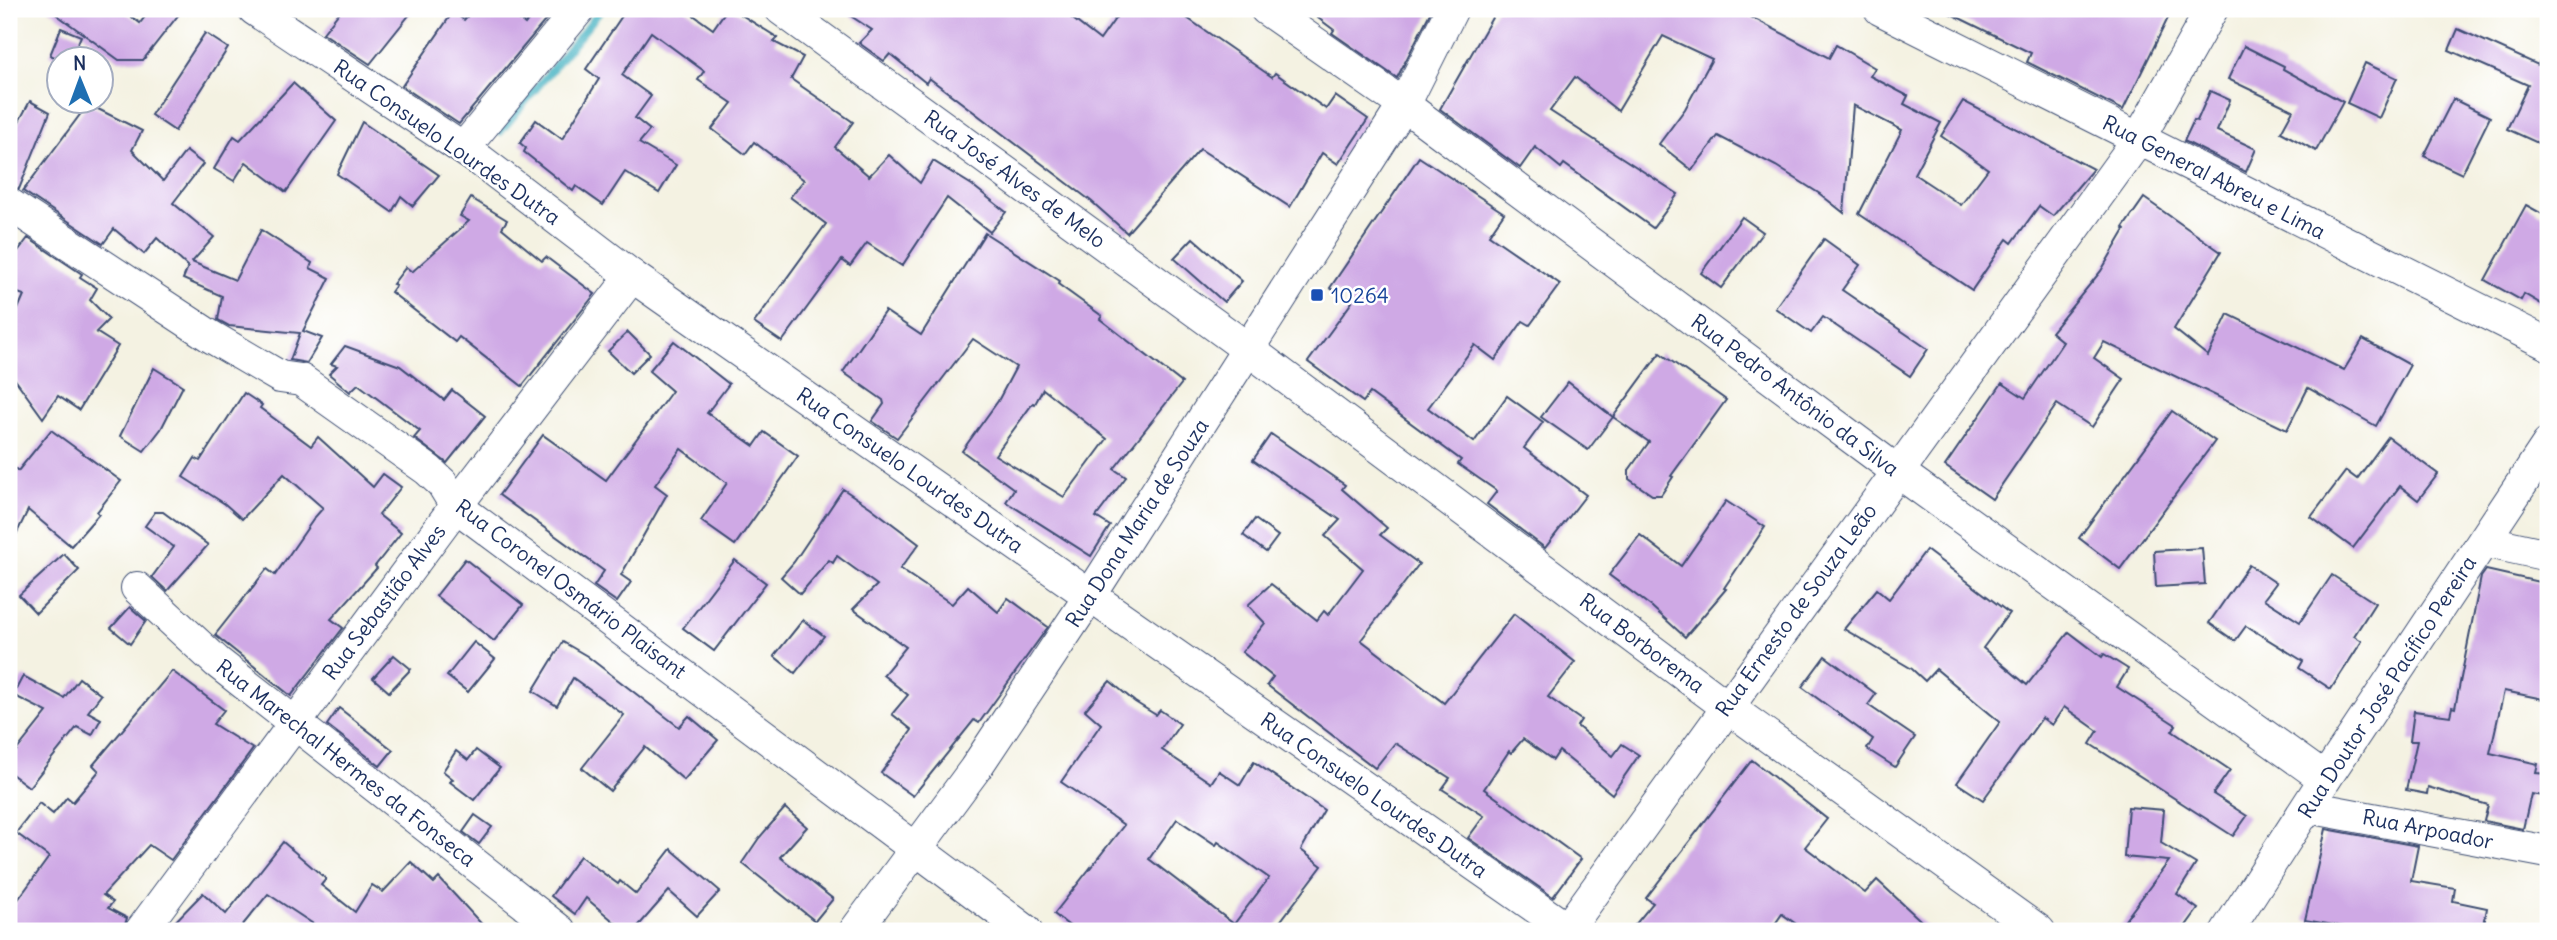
<svg xmlns="http://www.w3.org/2000/svg" width="2557" height="940" font-family="Delius,sans-serif">
	<style>
		.lines { fill: none; stroke-linecap: round; stroke-linejoin: round }
		.stream { stroke: #45b2c2; stroke-width: 8 }
		.building { fill: #cfa9e5; fill-rule: evenodd }
		.street-casing { stroke: #3c4c72; stroke-width: 34 }
		.street { stroke: #fff; stroke-width: 32 }
		.transit-dot { fill: #1a4fb4; stroke: #fff; stroke-width: 2.5 }
		.labels { text-anchor: middle; dominant-baseline: central; stroke-width: 5; stroke-linejoin: round; paint-order: stroke }
		.street-label { font-size: 21px; fill: #1b2f5e; stroke: #fff }
		.transit-label { font-size: 21px; fill: #164399; stroke: #fff; text-anchor: start }
	</style>
	<rect width="100%" height="100%" fill="#fff"/>
	<filter id="ink" filterUnits="userSpaceOnUse"><feTurbulence type="fractalNoise" baseFrequency=".0143" numOctaves="2"/><feDisplacementMap in="SourceGraphic" scale="14" xChannelSelector="R" yChannelSelector="G"/><feConvolveMatrix kernelMatrix="1 2 1 2 8 2 1 2 1" color-interpolation-filters="sRGB"/></filter>
	<filter id="wash" filterUnits="userSpaceOnUse"><feTurbulence type="fractalNoise" baseFrequency=".00686" numOctaves="4" result="noise"/><feDisplacementMap in="SourceGraphic" scale="28" xChannelSelector="R" yChannelSelector="G"/><feGaussianBlur stdDeviation="1.57" result="paint"/><feColorMatrix in="noise" values="0 0 0 0 0 0 0 0 0 0 0 0 0 0 0 0 0 1.4 0 .05"/><feComposite in="paint" operator="in"/></filter>
	<g filter="url(#wash)">
		<rect width="100%" height="100%" fill="#f4f2e2"/>
		<g class="lines">
			<!-- stream -->
			<path class="stream" d="M500 132 602 9"/>
		</g>
		<g id="blocks">
			<!-- building -->
			<g class="building">
				<path d="M49 9H121L140 23 151 9H183L143 60H119Z"/>
				<path d="M342 9H414L370 64 323 33Z"/>
				<path d="M474 9H506L525 24 537 9H542L550 15 459 124 402 86 453 12 464 20Z"/>
				<path d="M618 9H685L713 29 727 9H732L778 38 774 42 803 57 791 79 853 122 835 147 869 176 889 155 920 183 933 161 972 185 1006 212 990 232 947 198 902 266 867 243 850 266 842 260 782 342 754 323 826 224 790 197 804 180 754 142 745 154 712 129 732 103 698 80 704 71 651 32 622 75 651 96 635 118 650 130 639 143 676 165 659 193 625 172 603 205 576 186 573 191 524 152 526 148 520 143 536 120 562 139 599 79 586 69 624 13Z"/>
				<path d="M840 9H1060L1100 40 1122 9H1174L1272 77 1275 73 1326 109 1335 96 1368 119 1338 164 1322 153 1290 207 1200 149 1127 233 1091 201 929 78 926 83 890 54 884 61 859 43 872 30Z"/>
				<path d="M1306 9H1432L1397 78 1332 33 1334 30Z"/>
				<path d="M1497 9H1736L1829 58 1836 45 1875 68 1870 76 1908 96 1904 104 1941 123 1914 174 1961 205 1988 169 1941 136 1963 101 2093 169 2053 216 2039 206 2012 243 2007 239 1972 290 1859 214 1902 130 1853 105 1844 213 1820 194 1776 166 1718 136 1692 170 1659 144 1685 109 1712 59 1663 36 1618 111 1575 77 1550 111 1678 194 1653 228 1564 164 1561 168 1535 147 1520 168 1440 109Z"/>
				<path d="M1941 9H2159L2170 14 2123 110 2027 62 2031 53Z"/>
				<path d="M61 28 81 36 71 60H61L50 55Z"/>
				<path d="M2458 29 2538 65 2548 43V128L2540 144 2507 129 2528 85 2449 50Z"/>
				<path d="M205 33 228 48 175 131 151 115Z"/>
				<path d="M2244 46 2284 66 2283 69 2343 102 2316 151 2281 132 2293 110 2228 79Z"/>
				<path d="M2365 63 2397 78 2379 118 2347 103Z"/>
				<path d="M293 83 336 121 286 192 246 162 234 181 214 169 234 136 240 140Z"/>
				<path d="M2210 91 2230 100 2217 131 2256 149 2246 172 2184 141 2194 120 2197 121Z"/>
				<path d="M2453 99 2490 117 2462 174 2424 156Z"/>
				<path d="M30 101 50 112 19 189 9 186V140Z"/>
				<path d="M88 104 142 131 132 150 163 181 186 151 203 164 173 203 214 237 192 262 235 280 261 230 312 263 310 268 330 278 303 331 322 338 307 363 290 360 300 333 229 326 218 320 222 296 183 279 188 267 157 238 144 254 114 229 103 244 23 191Z"/>
				<path d="M362 122 439 175 413 206 401 196 392 212 337 174Z"/>
				<path d="M1419 157 1504 213 1489 235 1560 284 1530 325 1523 321 1495 360 1475 345 1428 408 1474 442 1507 396 1543 422 1524 448 1586 495 1545 548 1487 504 1497 491 1458 464 1461 460 1370 393 1363 402 1308 362 1352 302 1330 288Z"/>
				<path d="M471 198 507 220 502 228 542 261 546 257 595 294 522 386 459 337 455 342 391 292 396 285 393 284 406 267 412 272 469 221 460 216Z"/>
				<path d="M2144 198 2221 252 2174 329 2208 356 2228 314 2344 370 2363 339 2410 365 2376 426 2308 388 2287 430 2104 342 2094 358 2124 379 2092 427 2057 404 1992 499 1945 466 2002 383 2025 398 2063 342 2051 332 2101 271 2125 230 2123 228Z"/>
				<path d="M2526 205 2548 217V308L2524 294 2521 300 2485 280Z"/>
				<path d="M1742 217 1763 232 1721 288 1701 273Z"/>
				<path d="M985 233 1060 281 1058 284 1102 316 1100 319 1182 383 1114 469 1126 477 1096 517 1110 526 1091 556 1006 502 1014 489 962 451 998 401 1016 367 973 339 897 438 872 421 884 404 883 400 843 372 885 311 921 335ZM1043 389 1107 439 1064 497 995 455 1033 403 1035 404Z"/>
				<path d="M28 238 82 274 80 277 97 288 90 300 109 319 96 332 118 346 79 410 58 396 43 418 9 371V330L24 295 9 290V263Z"/>
				<path d="M1193 238 1242 281 1224 302 1174 258Z"/>
				<path d="M1824 239 1860 265 1842 290 1928 349 1910 376 1823 317 1811 333 1775 308Z"/>
				<path d="M628 332 650 354 631 373 608 351Z"/>
				<path d="M674 341 729 384 707 413 754 446 764 432 798 456 735 545 701 521 727 483 681 449 655 485 667 494 621 575 631 582 617 602 594 586 604 571 499 495 543 435 606 480 672 391 649 371Z"/>
				<path d="M345 346 400 366 444 400 452 390 485 416 447 463 414 438 420 431 358 384 350 392 329 374 337 366 331 364Z"/>
				<path d="M1660 353 1726 400 1671 476 1673 477 1661 495H1652L1629 479V470L1649 442 1613 417 1588 450 1541 417 1568 382 1613 417Z"/>
				<path d="M154 368 183 386 161 429 144 451 120 436Z"/>
				<path d="M244 393 262 405 260 408 311 446 318 437 373 487 383 474 401 487 379 515 401 533 375 566 377 568 331 619 343 628 291 696 215 635 267 569 275 575 315 517 323 508 284 474 242 519 225 504 183 477 195 458 200 461Z"/>
				<path d="M2172 411 2215 441 2120 569 2079 538Z"/>
				<path d="M51 430 121 481 97 512 99 514 71 546 28 510 9 549V463L18 471Z"/>
				<path d="M1271 434 1345 485 1342 489 1387 528 1380 535 1419 564 1361 640 1444 703 1514 614 1575 662 1548 697 1581 720 1577 726 1613 756 1622 744 1639 755 1612 794 1559 751 1553 760 1523 739 1511 753 1509 751 1484 789 1581 859 1553 897 1468 838 1484 816 1442 789 1450 778 1395 743 1375 768 1267 685 1273 677 1242 652 1265 623 1248 605 1271 584 1317 620 1324 611 1328 615 1363 569 1325 536 1340 520 1253 460Z"/>
				<path d="M2388 437 2438 474 2418 500 2400 486 2353 548 2311 517 2346 471 2357 479Z"/>
				<path d="M843 489 870 507 919 544 900 569 952 604 968 586 998 612 1008 598 1048 627 979 723 974 720 913 796 881 773 912 730 892 714 908 695 883 675 906 647 853 609 877 585 837 556 833 563 829 560 800 594 781 577 794 562Z"/>
				<path d="M1726 501 1765 527 1724 588 1726 589 1685 637 1652 607 1609 575 1640 535 1681 566Z"/>
				<path d="M155 512H163L208 545 167 591 152 577 174 547 145 526Z"/>
				<path d="M1255 519 1278 536 1266 552 1243 535Z"/>
				<path d="M2202 548 2205 584 2156 587 2154 551Z"/>
				<path d="M1926 550 2009 613 1983 648 2027 685 2069 632 2102 657 2104 654 2128 669 2117 687 2176 725 2172 731 2230 770 2213 794 2247 816 2233 836 2090 744 2098 731 2064 707 2052 725 2042 718 1983 800 1957 783 2000 722 1936 669 1925 681 1912 669 1844 629 1877 589 1889 599Z"/>
				<path d="M64 554 79 570 36 613 19 595Z"/>
				<path d="M465 559 523 605 494 641 436 596Z"/>
				<path d="M735 560 766 583 714 651 683 628Z"/>
				<path d="M2249 565 2276 583 2264 599 2300 622 2332 575 2375 603 2354 636 2362 641 2331 689 2299 668 2303 661 2246 626 2235 641 2209 623Z"/>
				<path d="M2486 570 2548 584V700L2504 691 2490 753 2538 764 2536 773 2548 774V797L2531 794 2523 829 2484 821 2488 805 2428 787 2427 794 2406 790 2417 741H2410L2414 711 2450 716 2452 707 2455 708 2481 577Z"/>
				<path d="M130 607 146 621 130 644 111 628Z"/>
				<path d="M803 620 824 636 795 673 774 656Z"/>
				<path d="M474 642 495 659 468 692 447 676Z"/>
				<path d="M563 642 587 656 679 727 689 716 718 740 684 780 645 747 610 791 582 768 624 715 573 678 557 706 533 691Z"/>
				<path d="M394 655 411 669 389 692 373 678Z"/>
				<path d="M1825 656 1876 694 1868 705 1915 737 1895 767 1867 749 1873 739 1802 687Z"/>
				<path d="M172 671 224 710 213 724 253 749 171 860 149 845 103 895 113 902 108 908 127 918 123 931H9V912L49 857 16 833 39 803 53 814 67 797 73 802 99 771 93 765Z"/>
				<path d="M23 676 64 698 79 678 101 695 88 712 101 719 92 735 77 727 29 787 9 772V760L47 712 13 695Z"/>
				<path d="M1110 681 1135 702 1156 715 1160 710 1180 724 1162 750 1211 783 1219 771 1240 785 1254 762 1324 810 1301 850 1322 866 1273 931H1076L1054 914 1124 825 1061 782 1101 724 1085 710ZM1177 819 1216 845 1218 842 1269 878 1234 924 1149 859Z"/>
				<path d="M339 708 393 750 380 766 327 725Z"/>
				<path d="M476 750 500 768 474 800 450 782 453 779 443 771 456 751 468 760Z"/>
				<path d="M1752 760 1827 819 1805 847 1865 893 1877 880 1932 931H1806L1782 914 1770 931H1630L1653 903 1646 898Z"/>
				<path d="M2128 807 2164 810 2161 843 2196 864 2177 894 2198 909 2182 931H2117L2169 861 2124 857Z"/>
				<path d="M785 808 807 827 780 857 833 899 815 921 742 863 759 838Z"/>
				<path d="M475 815 492 827 479 844 463 832Z"/>
				<path d="M2326 829 2418 846 2411 881 2455 888 2453 901 2487 908 2483 931H2367L2305 920Z"/>
				<path d="M283 842 326 879 321 885 355 912 372 885 383 892 411 862 434 883 439 878 488 931H324L268 894 241 927 245 931H166L203 893 226 914Z"/>
				<path d="M671 849 720 891 697 916 669 891 634 931H625L586 898 575 914 551 896 580 856 618 884 620 881 636 894Z"/>
			</g>
		</g>
	</g>
	<g filter="url(#ink)">
		<use href="#blocks" fill-opacity="0" stroke="#3c4c72" stroke-width="2"/>
		<g class="lines">
			<defs>
				<g id="street">
					<path d="M254 9 481 161 632 276 1567 929"/>
					<path d="M781 9 1248 349 1726 706 2039 931"/>
					<path d="M1266 9 1404 105 1897 471 2325 779"/>
					<path d="M1880 9 2548 344"/>
					<path d="M463 149 579 9"/>
					<path d="M9 204 210 336 280 377 301 380 428 470 442 483 456 506 1026 931"/>
					<path d="M2484 541 2548 555"/>
					<path d="M137 588 217 662 560 931"/>
					<path d="M2308 807 2548 852"/>
					<path d="M141 931 456 506 632 276"/>
					<path d="M855 931 975 769 1090 596 1404 105 1452 9"/>
					<path d="M1566 931 2138 140 2212 9"/>
					<path d="M2227 931 2325 779 2548 444"/>
				</g>
			</defs>
			<!-- street casing -->
			<use href="#street" class="street-casing"/>
			<!-- street -->
			<use href="#street" class="street"/>
		</g>
	</g>
	<!-- markers -->
	<rect class="transit-dot" x="1310" y="288" width="14" height="14" rx="3.5"/>
	<g class="labels">
		<!-- street labels -->
		<g class="street-label">
			<text transform="translate(447 142) rotate(35)">Rua Consuelo Lourdes Dutra</text>
			<text transform="translate(2214 177) rotate(27)">Rua General Abreu e Lima</text>
			<text transform="translate(1015 179) rotate(36)">Rua José Alves de Melo</text>
			<text transform="translate(1795 395) rotate(37)">Rua Pedro Antônio da Silva</text>
			<text transform="translate(910 470) rotate(35)">Rua Consuelo Lourdes Dutra</text>
			<text transform="translate(1137 523) rotate(-57)">Rua Dona Maria de Souza</text>
			<text transform="translate(571 589) rotate(37)">Rua Coronel Osmário Plaisant</text>
			<text transform="translate(384 602) rotate(-53)">Rua Sebastião Alves</text>
			<text transform="translate(1796 610) rotate(-54)">Rua Ernesto de Souza Leão</text>
			<text transform="translate(1642 643) rotate(37)">Rua Borborema</text>
			<text transform="translate(2387 687) rotate(-57)">Rua Doutor José Pacífico Pereira</text>
			<text transform="translate(346 763) rotate(38)">Rua Marechal Hermes da Fonseca</text>
			<text transform="translate(1374 795) rotate(35)">Rua Consuelo Lourdes Dutra</text>
			<text transform="translate(2428 829) rotate(11)">Rua Arpoador</text>
		</g>
		<!-- transit labels -->
		<g class="transit-label">
			<text x="1331" y="295">10264</text>
		</g>
	</g>
	<!-- margin -->
	<rect width="2557" height="940" fill="none" stroke="#fff" stroke-width="35"/>
	<!-- north arrow -->
	<g transform="translate(80 80) rotate(359)"><circle r="33" fill="#ffffff" stroke="#a4acbf" stroke-width="2"/>
	<path d="M0-5L12 26L0 18L-12 26Z" fill="#1f6fb2"/>
	<text y="-10" font-size="19" font-weight="bold" text-anchor="middle" fill="#1b2f5e">N</text>
	</g>
</svg>
